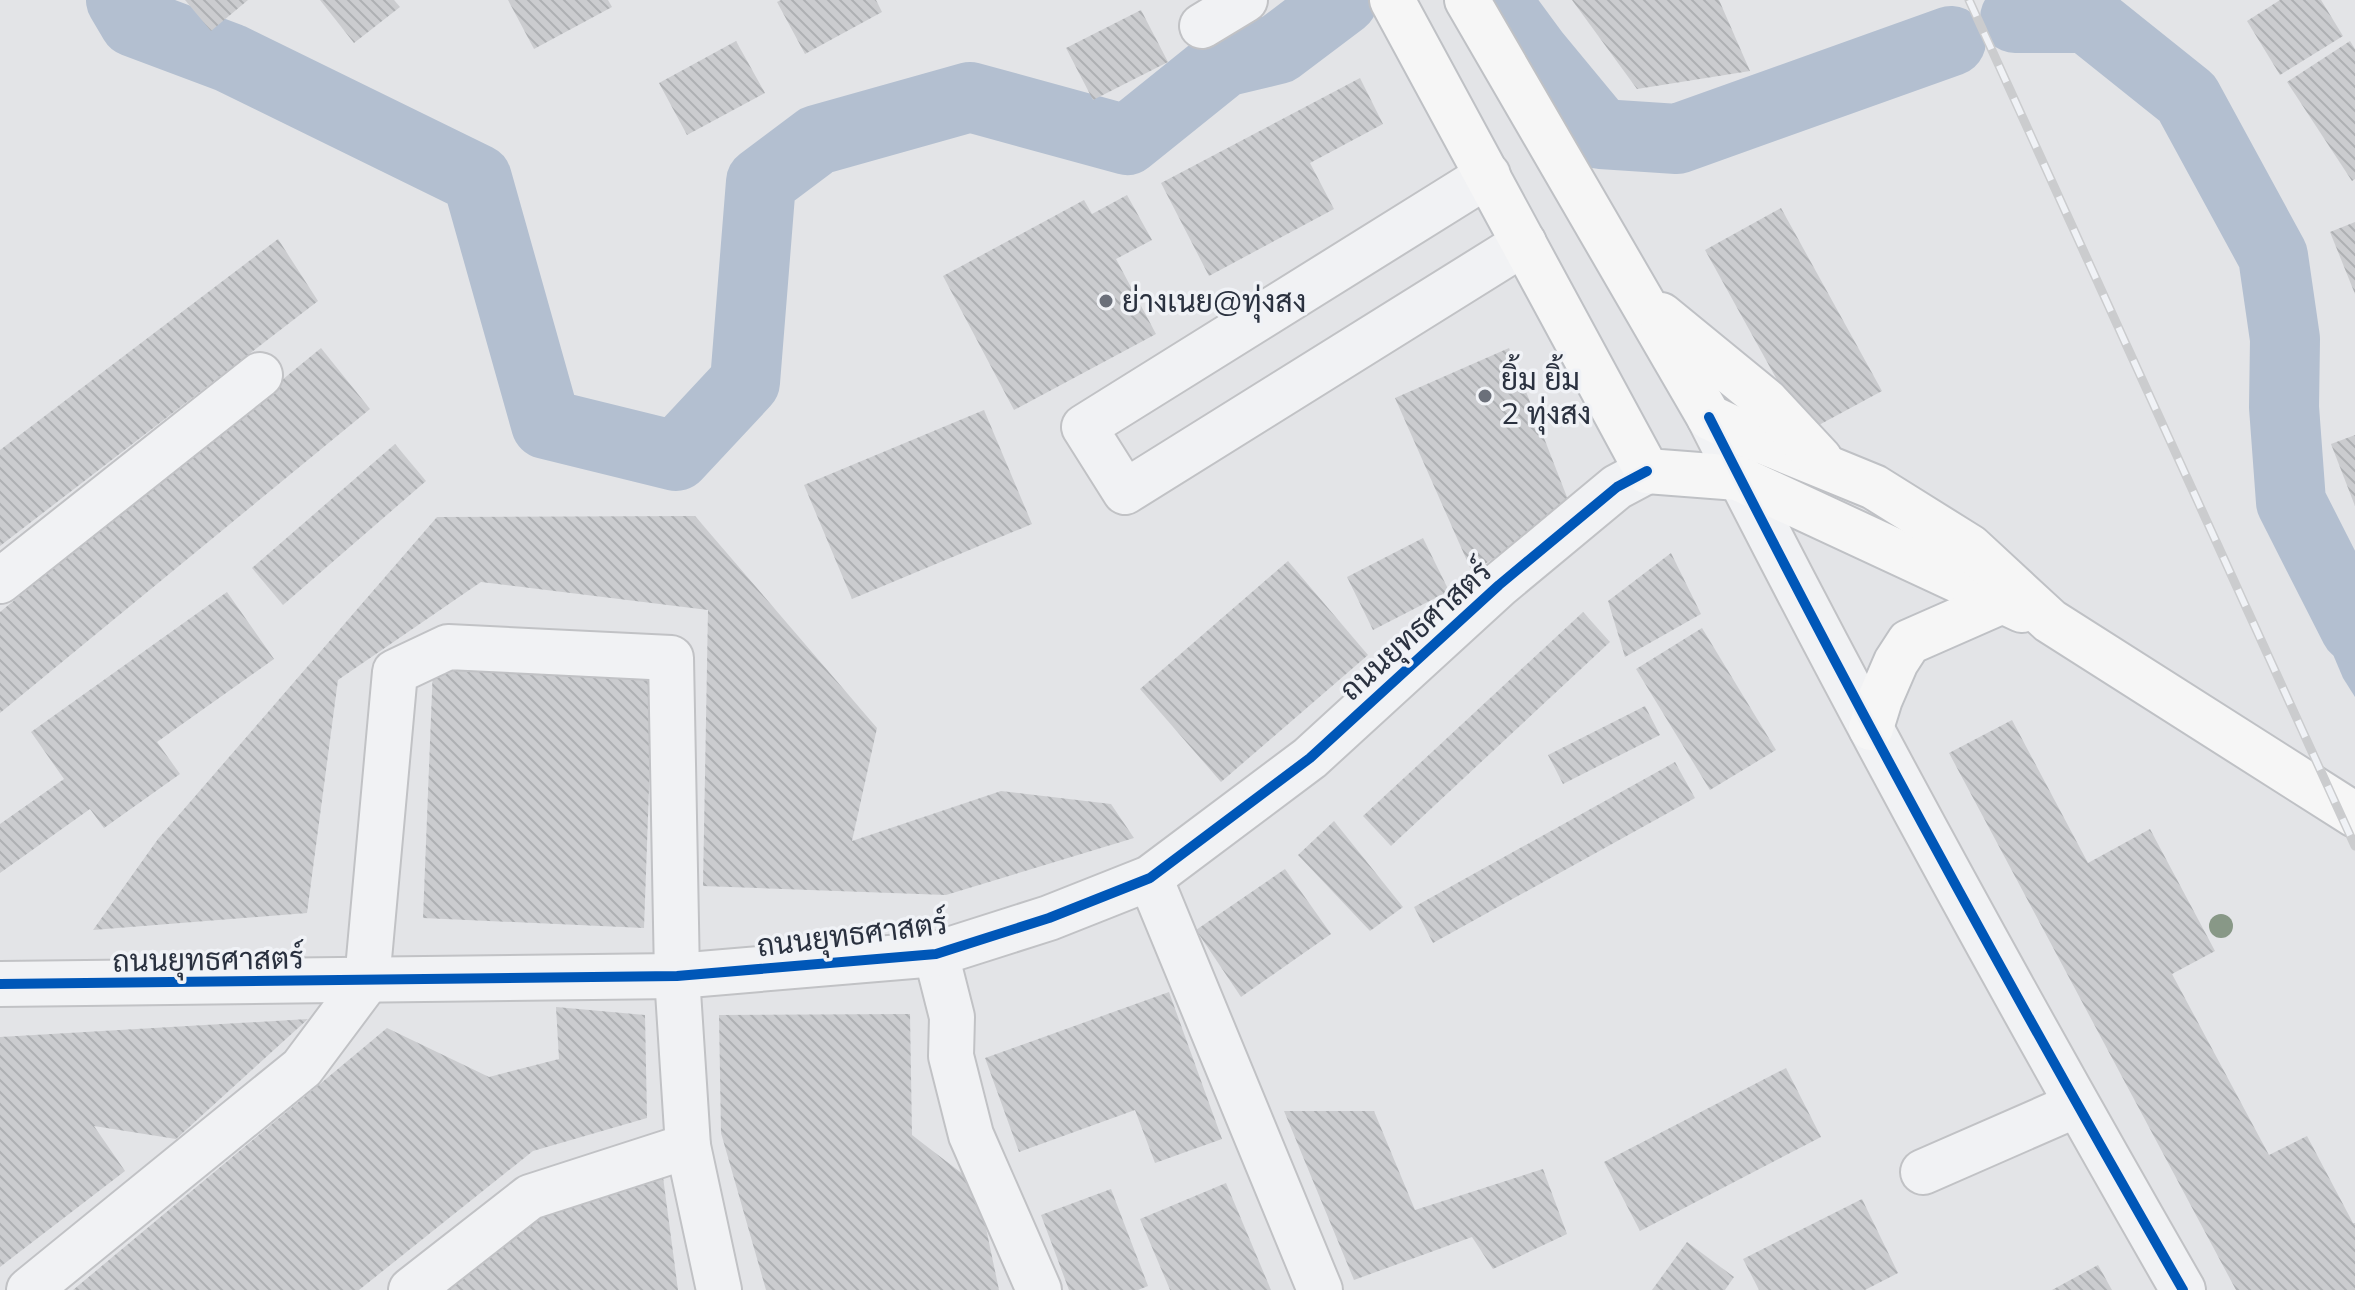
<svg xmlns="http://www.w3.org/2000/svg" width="2355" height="1290" font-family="Mulish,Sarabun,sans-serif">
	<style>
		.water { fill: #b3bfd0 }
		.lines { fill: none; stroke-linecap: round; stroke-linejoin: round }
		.river { stroke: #b3bfd0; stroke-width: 70 }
		.building { fill: url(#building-back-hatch) }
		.minor-casing { stroke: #c1c2c5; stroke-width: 48 }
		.major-casing { stroke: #bfc1c5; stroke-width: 48 }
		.minor { stroke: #f1f2f4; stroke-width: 44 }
		.major { stroke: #f6f6f6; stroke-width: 44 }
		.rail-casing { stroke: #cbccce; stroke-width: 9 }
		.rail { stroke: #f0f2f6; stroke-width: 6; stroke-dasharray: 18; stroke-linecap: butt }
		.cycleway-casing { stroke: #f0f2f6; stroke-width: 15 }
		.cycleway { stroke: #0057b8; stroke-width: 10 }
		.tree { fill: #889887 }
		.poi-dot { fill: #6b707a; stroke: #f0f2f6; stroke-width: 3 }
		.labels { text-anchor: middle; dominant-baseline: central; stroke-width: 7; stroke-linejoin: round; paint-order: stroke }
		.poi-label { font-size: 30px; fill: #2a313f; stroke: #f0f2f6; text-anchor: start }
		.street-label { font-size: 30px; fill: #2a313f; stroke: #f0f2f6 }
	</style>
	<defs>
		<pattern id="building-back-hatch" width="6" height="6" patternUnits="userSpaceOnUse" patternTransform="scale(2)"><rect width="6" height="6" fill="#cbcccf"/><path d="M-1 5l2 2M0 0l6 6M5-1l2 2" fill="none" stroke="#aeb0b3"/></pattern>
	</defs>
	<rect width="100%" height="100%" fill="#e3e4e7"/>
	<!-- water -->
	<path class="water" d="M2318 507 2355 568V697L2343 678 2278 525Z"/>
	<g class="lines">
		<!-- river -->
		<g class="river">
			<path d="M121 0 134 22 230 58 477 179 546 424 676 456 745 382 761 182 817 140 970 97 1127 140 1224 62 1278 49 1343 0"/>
			<path d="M1495 0 1534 53 1601 134 1677 139 1951 41"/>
			<path d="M2015 18H2087L2187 98 2273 256 2285 339 2284 407 2291 502 2355 628"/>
		</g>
	</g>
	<!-- building -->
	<g class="building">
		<path d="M185 0H248L211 31Z"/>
		<path d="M320 0H394L400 7 354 43Z"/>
		<path d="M508 0H608L612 7 534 49Z"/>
		<path d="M781 0H876L882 12 805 54 777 2Z"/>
		<path d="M1572 0H1719L1750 71 1637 89Z"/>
		<path d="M2280 0H2321L2343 36 2280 75 2247 21Z"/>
		<path d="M1141 10 1168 62 1093 100 1066 48Z"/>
		<path d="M736 41 765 93 687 135 659 83Z"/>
		<path d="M2350 41 2355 49V179L2352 181 2287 82Z"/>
		<path d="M1360 78 1383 124 1310 163 1334 209 1209 276 1161 183Z"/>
		<path d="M1127 195 1152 240 1116 259 1156 334 1014 410 943 276 1084 200 1092 214Z"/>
		<path d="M1781 208 1882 391 1806 432 1705 250Z"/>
		<path d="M2355 222V294L2330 232Z"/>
		<path d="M278 239 318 301 0 546V450Z"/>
		<path d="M321 348 370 409 0 713V612Z"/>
		<path d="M1509 348 1572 510 1472 572 1395 398Z"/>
		<path d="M984 410 1032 524 852 599 804 485Z"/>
		<path d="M2355 435V506L2331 444Z"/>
		<path d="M395 444 426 481 283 605 252 568Z"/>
		<path d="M695 516 877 728 852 841 1001 791 1111 804 1134 838 946 895 703 886 708 610 481 582 338 680 307 913 93 930 158 839 437 517Z"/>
		<path d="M1423 538 1449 591 1373 630 1347 577Z"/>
		<path d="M1671 553 1701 614 1625 657 1608 601Z"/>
		<path d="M1288 561 1368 655 1221 782 1140 689Z"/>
		<path d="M227 592 274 659 157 742 180 774 104 828 90 809 0 873V824L64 779 31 732Z"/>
		<path d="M1583 612 1610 642 1391 846 1363 816Z"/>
		<path d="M1702 628 1776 750 1710 790 1636 669Z"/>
		<path d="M433 667 653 677 644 928 423 918Z"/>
		<path d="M1645 706 1660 735 1563 784 1548 755Z"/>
		<path d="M2012 720 2088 863 2150 829 2215 951 2172 974 2269 1155 2307 1136 2353 1223H2355V1290H2236L1949 753Z"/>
		<path d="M1675 762 1695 798 1433 943 1414 907Z"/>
		<path d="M1334 821 1403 907 1370 931 1298 855Z"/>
		<path d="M1285 869 1331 934 1241 997 1196 930Z"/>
		<path d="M1169 992 1222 1139 1155 1163 1135 1110 1019 1152 985 1058Z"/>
		<path d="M556 1007 645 1015 647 1118 533 1151 359 1290H73L387 1028 489 1077 559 1059Z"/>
		<path d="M910 1014 912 1135 977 1185 999 1290H766L721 1133 719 1015Z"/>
		<path d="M308 1019 176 1139 94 1126 125 1171 0 1267V1037Z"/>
		<path d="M1786 1068 1821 1137 1640 1231 1604 1162Z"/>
		<path d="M1284 1111H1374L1415 1210 1543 1169 1567 1234 1493 1269 1472 1237 1354 1280Z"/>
		<path d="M663 1177 678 1290H443L529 1222Z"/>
		<path d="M1226 1183 1271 1290H1170L1140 1219Z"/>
		<path d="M1111 1189 1148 1286 1138 1290H1069L1041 1215Z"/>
		<path d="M1862 1199 1898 1273 1865 1290H1759L1743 1259Z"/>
		<path d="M1687 1242 1734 1277 1725 1290H1652Z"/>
		<path d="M2098 1265 2112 1290H2052Z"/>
	</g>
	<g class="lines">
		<defs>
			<g id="minor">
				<path d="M1202 26 1245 0"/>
				<path d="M1488 175 1084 427 1125 492 1524 243"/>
				<path d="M1709 417C1858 712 2018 1003 2183 1290"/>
				<path d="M0 581 260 375"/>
				<path d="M1150 878 1320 1290"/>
				<path d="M936 954 952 1017 951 1056 971 1135 1039 1290"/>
				<path d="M0 984 677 976 936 954 1049 918 1150 878 1310 758 1499 585 1617 487 1647 471"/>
				<path d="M1923 1172 2076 1105"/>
				<path d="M29 1290 302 1068 367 981 395 672 448 647 671 658 677 976 688 1146 719 1290"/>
				<path d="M411 1290 530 1197 688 1146"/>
			</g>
			<g id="major">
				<path d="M1392 0 1647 471 1738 478 2022 610"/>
				<path d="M1467 0 1709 417 1747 435 1874 487 1970 547 2050 621 2355 815"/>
				<path d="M1661 315 1766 401 1820 459"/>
				<path d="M1871 728 1880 699 1896 662 1909 642 2000 602"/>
			</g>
		</defs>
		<!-- minor casing -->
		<use href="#minor" class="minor-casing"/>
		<!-- major casing -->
		<use href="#major" class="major-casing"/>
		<!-- minor -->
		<use href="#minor" class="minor"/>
		<!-- major -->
		<use href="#major" class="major"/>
		<defs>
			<path id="rail" d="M1969 0 2355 846"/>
		</defs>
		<!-- rail casing -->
		<use href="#rail" class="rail-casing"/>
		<!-- rail -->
		<use href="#rail" class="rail"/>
		<defs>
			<g id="cycleway">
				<path d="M1709 417C1858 712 2018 1003 2183 1290"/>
				<path d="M0 984 677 976 936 954 1049 918 1150 878 1310 758 1499 585 1617 487 1647 471"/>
			</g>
		</defs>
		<!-- cycleway casing -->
		<use href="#cycleway" class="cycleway-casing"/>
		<!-- cycleway -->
		<use href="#cycleway" class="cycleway"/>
	</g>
	<!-- trees -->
	<circle class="tree" cx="2221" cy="926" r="12"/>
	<!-- markers -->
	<g class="poi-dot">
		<circle cx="1106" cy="301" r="8"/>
		<circle cx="1485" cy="396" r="8"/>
	</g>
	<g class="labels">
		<!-- poi labels -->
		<g class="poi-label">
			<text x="1122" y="301">ย่างเนย@ทุ่งสง</text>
			<text x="1501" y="379">ยิ้ม ยิ้ม<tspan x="1501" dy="34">2 ทุ่งสง</tspan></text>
		</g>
		<!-- street labels -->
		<g class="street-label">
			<text transform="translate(1415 630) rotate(-42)">ถนนยุทธศาสตร์</text>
			<text transform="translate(852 934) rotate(-7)">ถนนยุทธศาสตร์</text>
			<text transform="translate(208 959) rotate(-1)">ถนนยุทธศาสตร์</text>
		</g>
	</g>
</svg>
